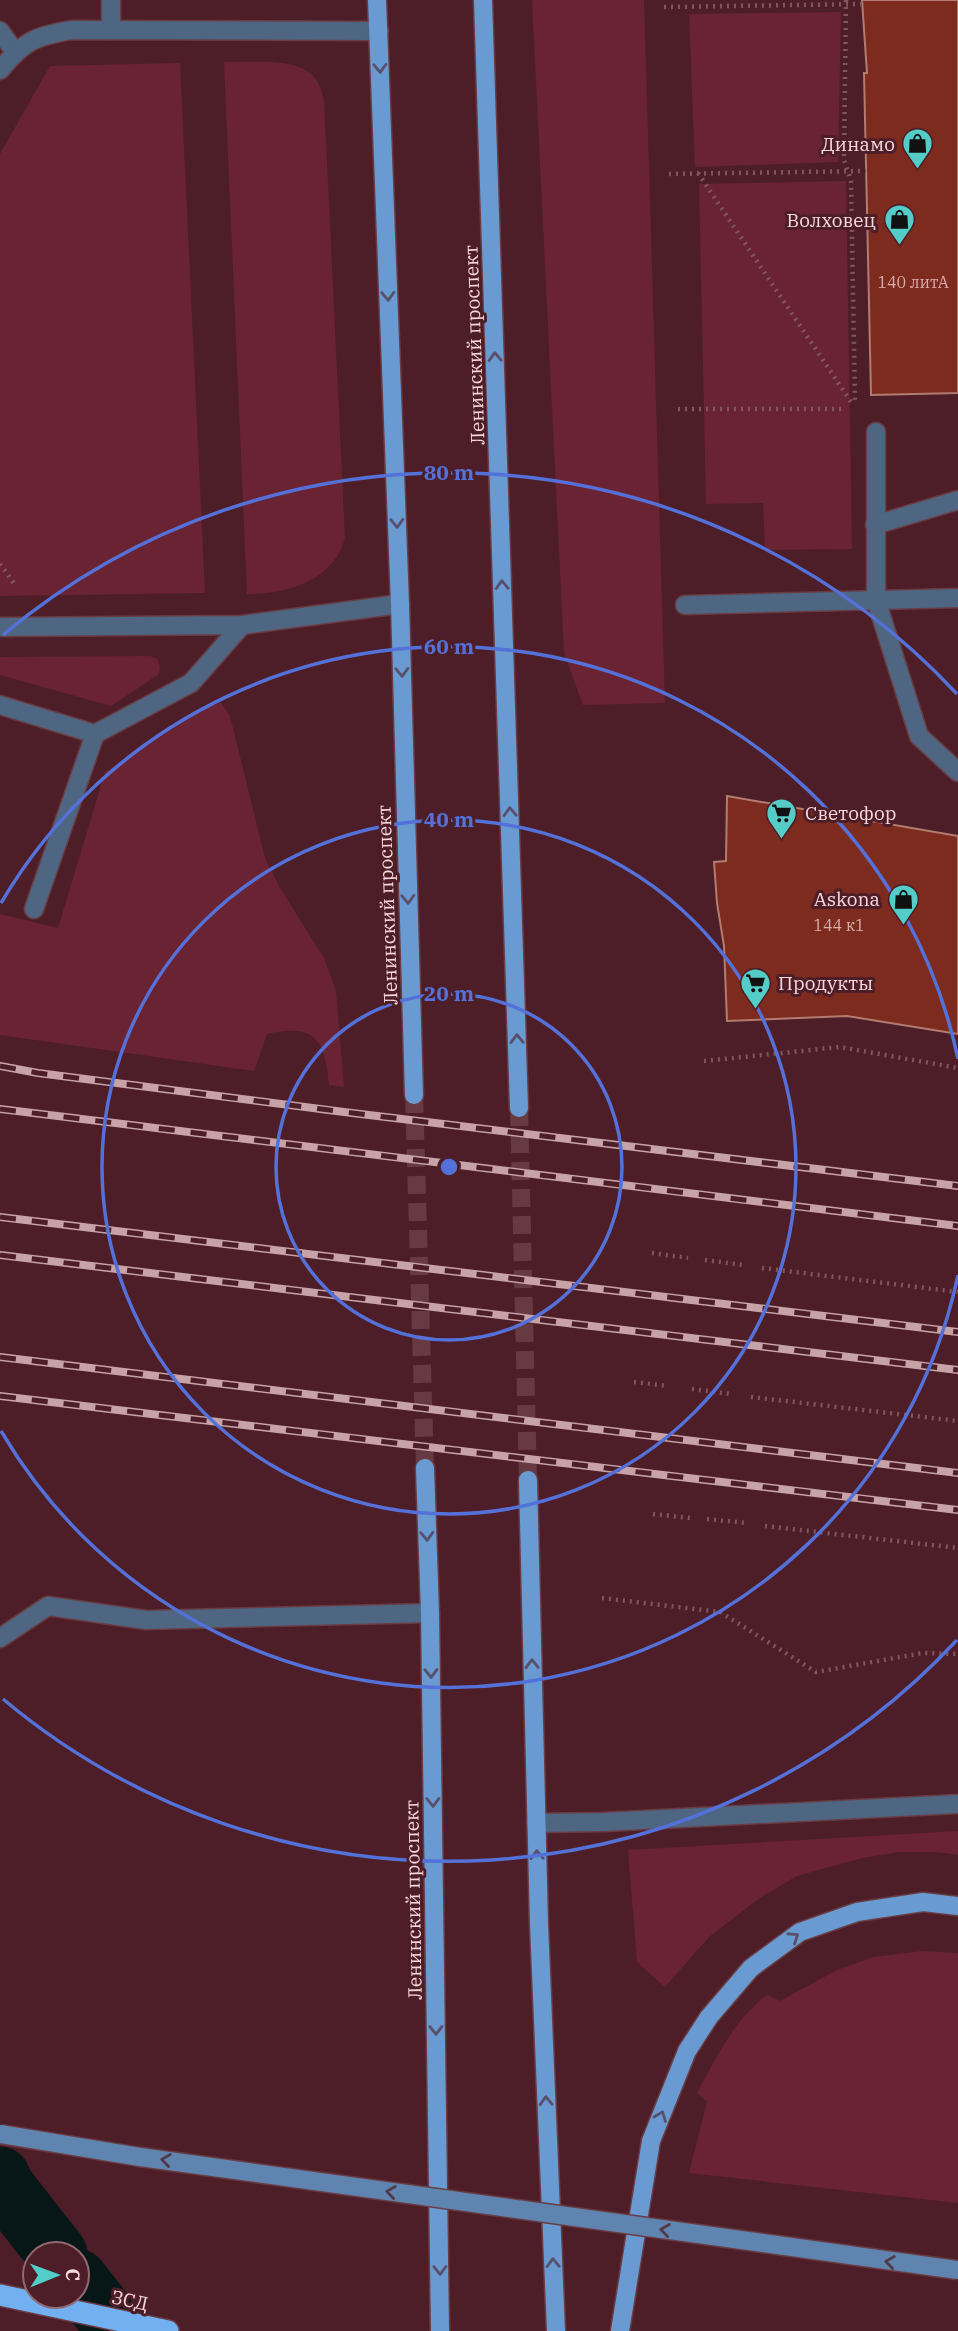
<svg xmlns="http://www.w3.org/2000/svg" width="958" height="2331" font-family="'IBM Plex Serif',serif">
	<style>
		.green { fill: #6a2332 }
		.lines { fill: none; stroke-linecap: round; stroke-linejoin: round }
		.canal { stroke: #071717; stroke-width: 61 }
		.building { fill: #7c2b1e; stroke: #b37c71; stroke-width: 2 }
		.primary-tunnel { stroke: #673a42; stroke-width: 18; stroke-dasharray: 18 9; stroke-linecap: butt }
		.service-casing { stroke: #693c44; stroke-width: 21 }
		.primary-casing { stroke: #693c44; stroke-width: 21 }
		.motorway-casing { stroke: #693c44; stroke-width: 24 }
		.path { stroke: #81575e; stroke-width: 4.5; stroke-dasharray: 2 5; stroke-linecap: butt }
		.service { stroke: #4e6681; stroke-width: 18 }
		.primary { stroke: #699bd2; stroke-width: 18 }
		.motorway { stroke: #73b0f2; stroke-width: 21 }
		.rail-casing { stroke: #c7a2a7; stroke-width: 8 }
		.rail { stroke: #4d1e27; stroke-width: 5; stroke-dasharray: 16; stroke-linecap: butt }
		.secondary-bridge-casing { stroke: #693c44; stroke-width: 21; stroke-linecap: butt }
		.secondary-bridge { stroke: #5e84af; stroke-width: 18 }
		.oneway { stroke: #58506b }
		.oneway2 { stroke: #513849 }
		.ring { fill: none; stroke: #5471d9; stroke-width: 3.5 }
		.labels { text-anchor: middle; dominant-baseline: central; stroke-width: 6; stroke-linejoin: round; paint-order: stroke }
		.number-label { font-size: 16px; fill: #daaeac }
		.poi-label { font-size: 19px; fill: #f9d9dc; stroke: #4d1e27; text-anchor: end }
		.street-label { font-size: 19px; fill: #f9d9dc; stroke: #4d1e27 }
		.centre { fill: #5471d9; stroke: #4d1e27; stroke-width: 3.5 }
		.ring-label { font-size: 21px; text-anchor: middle; font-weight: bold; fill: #5471d9; stroke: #4d1e27; stroke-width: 6; stroke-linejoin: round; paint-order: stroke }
	</style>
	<rect width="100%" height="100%" fill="#4d1e27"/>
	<!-- green -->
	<g class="green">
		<path d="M532 0H644L665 703 583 705 564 653Z"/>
		<path d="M841 12 838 162 695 167 689 14Z"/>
		<path d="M224 62C246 63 288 58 307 71 317 77 321 88 324 99L345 538C334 581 287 594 247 594Z"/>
		<path d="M180 63 205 593 0 596V154L50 66Z"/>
		<path d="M846 181 852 549 765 550 763 503 706 504 699 184Z"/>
		<path d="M150 656 157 659 160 666 159 674 111 706 0 675V657Z"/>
		<path d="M221 703 230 716 265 858 280 888 324 958 336 991 344 1087 329 1085C325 1040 316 1023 267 1034L254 1071 0 1035V914L58 928 105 772 208 706Z"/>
		<path d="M958 1831V1855L937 1852H900L862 1858 797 1876 761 1897 709 1937 665 1987 637 1962 628 1850Z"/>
		<path d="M923 1951 958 1953V2203L689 2173 707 2102 697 2093C716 2058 734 2020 767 1995L780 2001 837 1970 873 1957Z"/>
	</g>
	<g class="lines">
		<!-- canal -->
		<g class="canal">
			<path d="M0 2177 3 2185 57 2254"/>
			<path d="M77 2279 118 2331"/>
		</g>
	</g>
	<!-- building -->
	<g class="building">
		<path d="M862 0H958V393L871 395 864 73H867Z"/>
		<path d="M727 796 958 836V1034L847 1016 727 1021 724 946 717 903 714 862 726 861Z"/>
	</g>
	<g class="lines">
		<!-- primary-tunnel -->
		<g class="primary-tunnel">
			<path d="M414 1095 425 1468"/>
			<path d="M519 1108 528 1480"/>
		</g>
		<defs>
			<g id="service">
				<path d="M111 0V30"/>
				<path d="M0 31 15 52"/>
				<path d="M0 70C24 41 35 36 72 30L379 31"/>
				<path d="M876 432V600L919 736 958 772"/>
				<path d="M875 525 958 500"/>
				<path d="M685 605 958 598"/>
				<path d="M0 627 242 625 400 604"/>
				<path d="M0 705 95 734"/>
				<path d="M34 909 95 734 191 683 242 625"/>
				<path d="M0 1638 48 1606 146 1620 430 1613"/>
				<path d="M536 1823 603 1822 958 1804"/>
			</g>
			<g id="primary">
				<path d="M377 0 400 604 414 1095"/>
				<path d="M483 0 519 1108"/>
				<path d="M425 1468 430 1613 440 2331"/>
				<path d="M528 1480 539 1924 556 2331"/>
				<path d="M620 2331 651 2141 687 2051 709 2017 751 1968 800 1932 857 1912 923 1902 958 1906"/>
			</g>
			<path id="motorway" d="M0 2295 168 2331"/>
		</defs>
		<!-- service casing -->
		<use href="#service" class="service-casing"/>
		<!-- primary casing -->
		<use href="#primary" class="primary-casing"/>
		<!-- motorway casing -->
		<use href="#motorway" class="motorway-casing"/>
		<!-- path -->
		<g class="path">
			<path d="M846 0 844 160 851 181 855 401"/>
			<path d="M664 7 862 4"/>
			<path d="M698 173 851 402"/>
			<path d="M669 174 866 171"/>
			<path d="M678 409H845"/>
			<path d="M0 564 16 586"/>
			<path d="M704 1061 840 1047 958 1068"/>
			<path d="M652 1253 688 1258"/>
			<path d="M705 1260 743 1265"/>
			<path d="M762 1268 958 1292"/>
			<path d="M634 1382 668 1386"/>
			<path d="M692 1389 730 1394"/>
			<path d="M751 1397 958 1421"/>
			<path d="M653 1514 690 1518"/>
			<path d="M707 1519 746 1523"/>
			<path d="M765 1526 958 1548"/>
			<path d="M602 1598 720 1612 816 1672 923 1653 958 1654"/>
		</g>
		<!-- service -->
		<use href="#service" class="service"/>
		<!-- primary -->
		<use href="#primary" class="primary"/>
		<!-- motorway -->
		<use href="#motorway" class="motorway"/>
		<defs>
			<g id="rail">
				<path d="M0 1066 38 1073 344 1112 958 1186"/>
				<path d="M0 1109 958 1226"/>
				<path d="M0 1217 958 1332"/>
				<path d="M0 1255 958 1370"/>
				<path d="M0 1357 958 1473"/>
				<path d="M0 1396 958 1510"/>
			</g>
		</defs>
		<!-- rail casing -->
		<use href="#rail" class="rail-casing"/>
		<!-- rail -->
		<use href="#rail" class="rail"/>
		<defs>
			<path id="secondary-bridge" d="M0 2134 140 2157 958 2270"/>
		</defs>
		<!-- secondary-bridge casing -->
		<use href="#secondary-bridge" class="secondary-bridge-casing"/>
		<!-- secondary-bridge -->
		<use href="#secondary-bridge" class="secondary-bridge"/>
	</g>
	<!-- one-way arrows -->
	<defs><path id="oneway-chevron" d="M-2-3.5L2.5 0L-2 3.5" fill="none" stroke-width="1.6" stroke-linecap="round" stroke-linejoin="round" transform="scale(1.75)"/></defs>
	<g class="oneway">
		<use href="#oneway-chevron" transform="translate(380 68) rotate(88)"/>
		<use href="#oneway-chevron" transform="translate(388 296) rotate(88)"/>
		<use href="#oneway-chevron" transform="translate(495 357) rotate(-92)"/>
		<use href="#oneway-chevron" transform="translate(397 523) rotate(88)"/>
		<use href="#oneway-chevron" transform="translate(502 585) rotate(-92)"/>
		<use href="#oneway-chevron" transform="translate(402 672) rotate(88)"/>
		<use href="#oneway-chevron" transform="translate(510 812) rotate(-92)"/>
		<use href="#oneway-chevron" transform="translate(408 899) rotate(88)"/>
		<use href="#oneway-chevron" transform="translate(517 1039) rotate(-91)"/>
		<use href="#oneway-chevron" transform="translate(427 1536) rotate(88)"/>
		<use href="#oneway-chevron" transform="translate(532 1664) rotate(-91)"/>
		<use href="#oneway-chevron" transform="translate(431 1673) rotate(89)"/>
		<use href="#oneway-chevron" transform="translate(433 1802) rotate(89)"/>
		<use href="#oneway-chevron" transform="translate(537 1855) rotate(-92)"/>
		<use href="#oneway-chevron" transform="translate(794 1937) rotate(-34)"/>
		<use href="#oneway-chevron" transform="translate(436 2030) rotate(89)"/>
		<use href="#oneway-chevron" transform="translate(546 2101) rotate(-92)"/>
		<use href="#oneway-chevron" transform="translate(661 2116) rotate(-69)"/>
		<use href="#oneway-chevron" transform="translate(553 2263) rotate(-92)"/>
		<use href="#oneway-chevron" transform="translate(440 2270) rotate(89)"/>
	</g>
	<g class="oneway2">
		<use href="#oneway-chevron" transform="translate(166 2160) rotate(-172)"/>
		<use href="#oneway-chevron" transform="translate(391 2192) rotate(-172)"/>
		<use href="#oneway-chevron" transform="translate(665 2230) rotate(-172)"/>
		<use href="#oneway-chevron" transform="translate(890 2262) rotate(-172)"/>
	</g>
	<!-- distance rings -->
	<g class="ring">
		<circle cx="449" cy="1167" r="173"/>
		<circle cx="449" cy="1167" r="347"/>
		<path d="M958 1275A520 520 0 0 1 1 1431M1 903A520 520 0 0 1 958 1059"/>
		<path d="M957 1640A694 694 0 0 1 3 1699M3 635A694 694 0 0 1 957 694"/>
	</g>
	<!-- icons -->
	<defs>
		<symbol id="shop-pin" viewBox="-11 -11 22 30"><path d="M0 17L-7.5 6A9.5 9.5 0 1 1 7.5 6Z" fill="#54cdc8" stroke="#4d1e27"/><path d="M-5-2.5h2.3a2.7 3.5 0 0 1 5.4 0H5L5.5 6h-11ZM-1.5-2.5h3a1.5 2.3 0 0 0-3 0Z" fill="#111"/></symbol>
		<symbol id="supermarket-pin" viewBox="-11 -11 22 30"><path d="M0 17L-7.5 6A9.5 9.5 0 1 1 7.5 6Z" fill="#54cdc8" stroke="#4d1e27"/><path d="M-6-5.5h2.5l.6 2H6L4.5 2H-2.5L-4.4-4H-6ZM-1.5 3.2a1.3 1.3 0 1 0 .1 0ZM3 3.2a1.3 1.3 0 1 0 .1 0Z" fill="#111"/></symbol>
	</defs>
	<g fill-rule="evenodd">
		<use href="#shop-pin" x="900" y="126" width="35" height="47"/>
		<use href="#shop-pin" x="882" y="202" width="35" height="47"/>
		<use href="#supermarket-pin" x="764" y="796" width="35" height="47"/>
		<use href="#shop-pin" x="886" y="882" width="35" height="47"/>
		<use href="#supermarket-pin" x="738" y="966" width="35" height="47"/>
	</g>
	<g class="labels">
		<!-- number labels -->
		<g class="number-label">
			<text x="913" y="282">140 литА</text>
			<text x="839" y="925">144 к1</text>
		</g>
		<!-- poi labels -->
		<g class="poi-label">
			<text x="895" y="144">Динамо</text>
			<text x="876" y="220">Волховец</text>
			<text x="805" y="813" text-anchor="start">Светофор</text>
			<text x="880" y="899">Askona</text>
			<text x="778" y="983" text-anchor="start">Продукты</text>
		</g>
		<!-- street labels -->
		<g class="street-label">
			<text transform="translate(474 345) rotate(-92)">Ленинский проспект</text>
			<text transform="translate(387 905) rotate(-92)">Ленинский проспект</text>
			<text transform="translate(413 1900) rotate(-91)">Ленинский проспект</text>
			<text transform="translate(130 2300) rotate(12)">ЗСД</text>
		</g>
	</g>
	<circle cx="449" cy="1167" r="10" class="centre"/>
	<g class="ring-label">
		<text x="449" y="480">80 m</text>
		<text x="449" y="654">60 m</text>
		<text x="449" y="827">40 m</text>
		<text x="449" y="1001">20 m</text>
	</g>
	<!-- north arrow -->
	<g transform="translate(56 2275) rotate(89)"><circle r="33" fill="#4d1e27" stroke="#92696f" stroke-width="2"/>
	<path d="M0-5L12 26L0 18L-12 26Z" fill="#54cdc8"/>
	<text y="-10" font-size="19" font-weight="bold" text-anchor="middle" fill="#f9d9dc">С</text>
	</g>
</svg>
